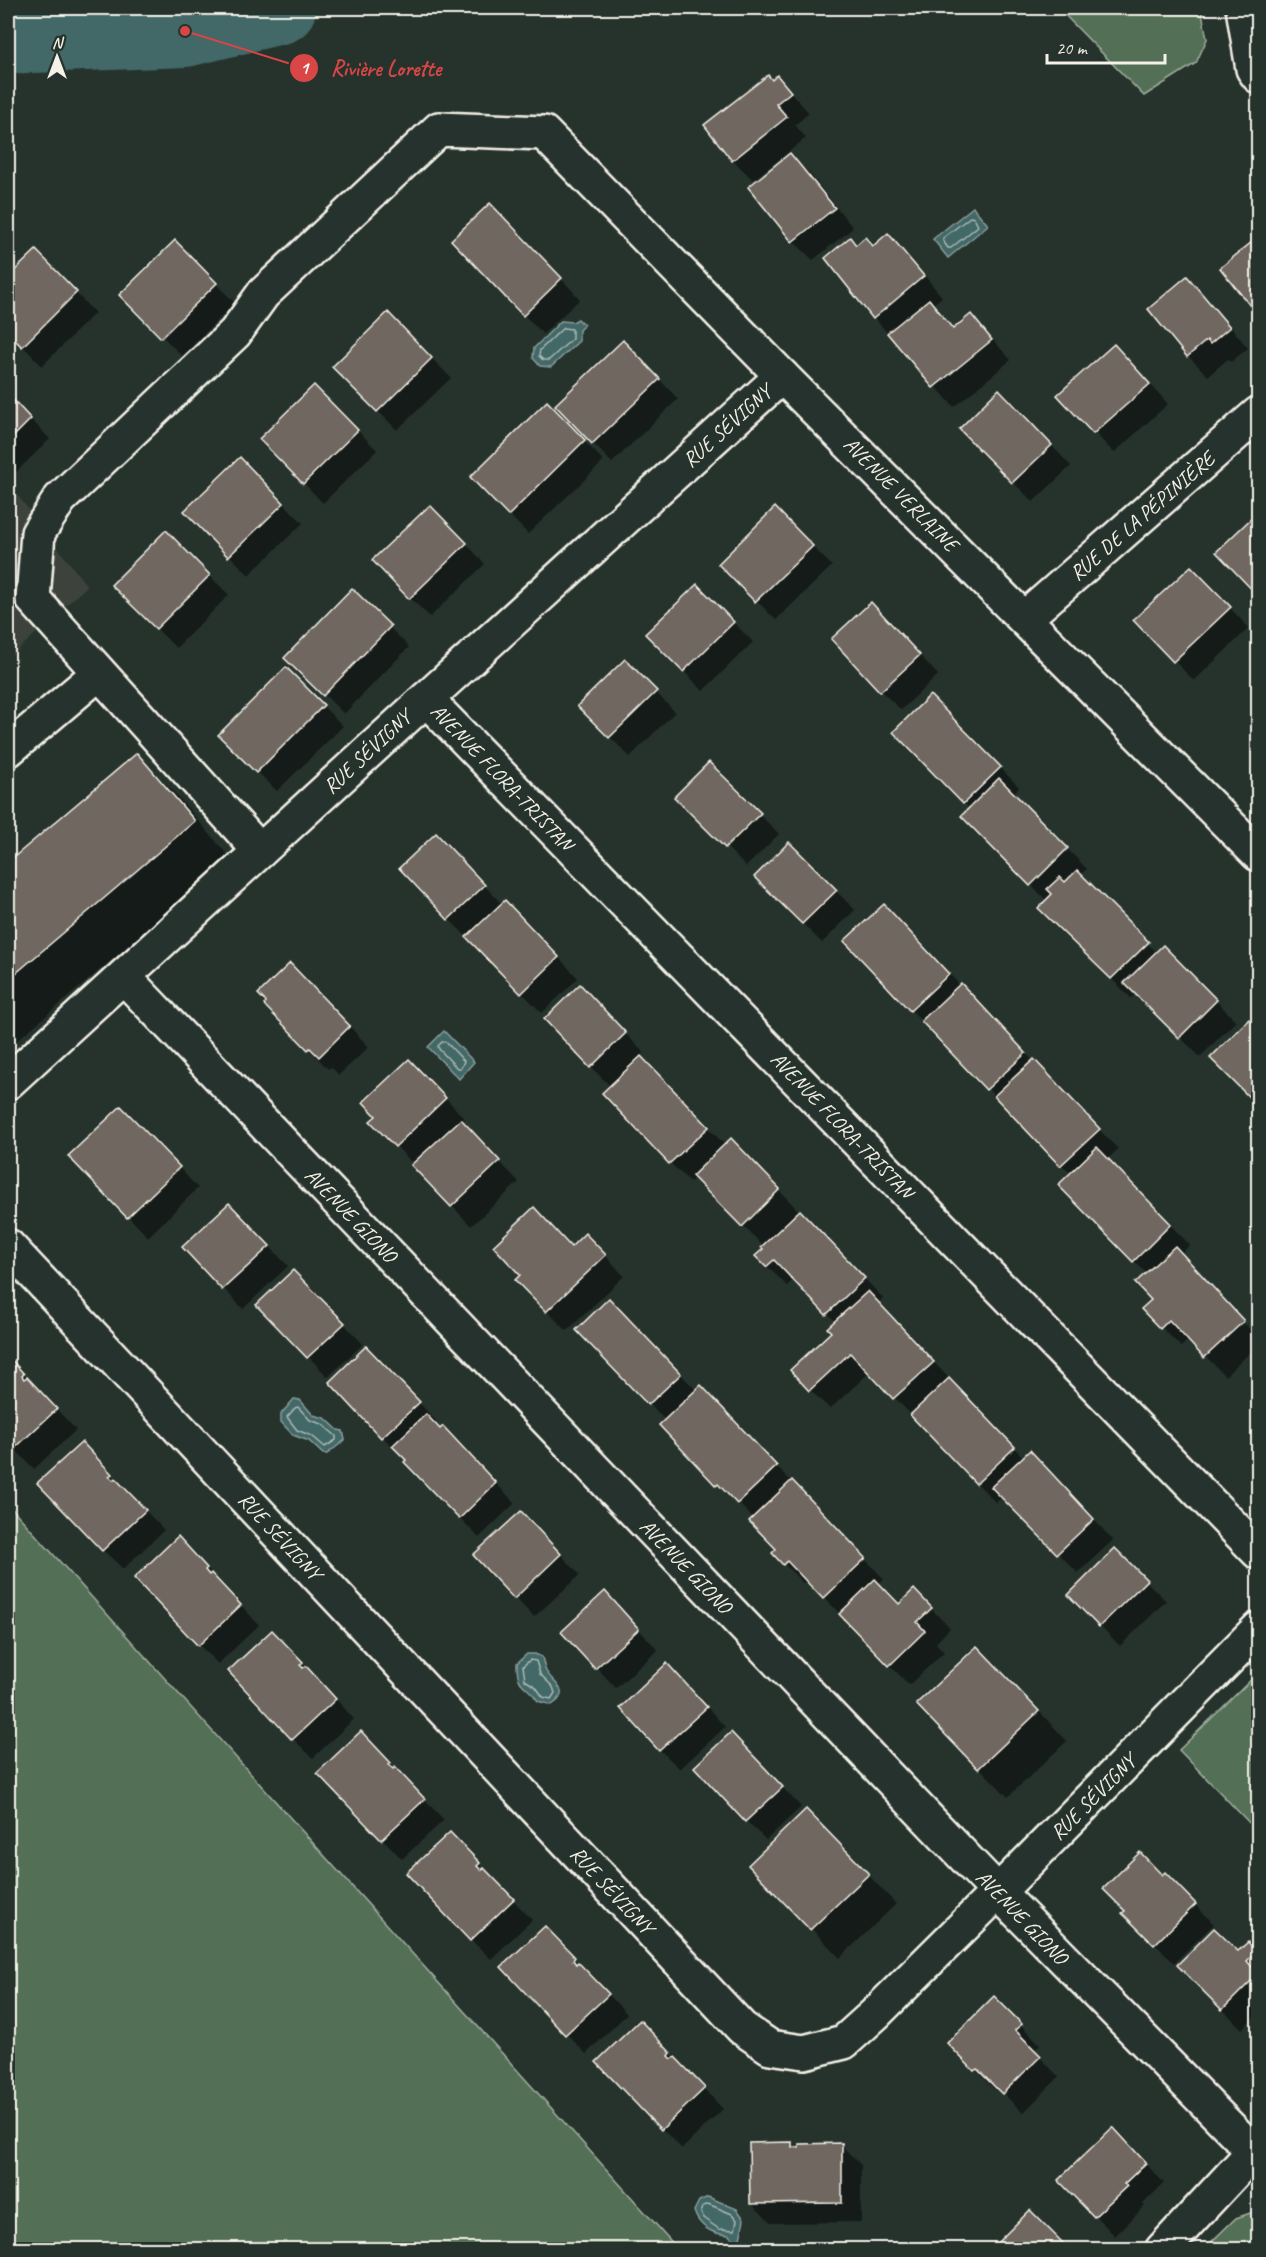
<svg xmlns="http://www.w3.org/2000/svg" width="1266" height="2257" font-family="Caveat,sans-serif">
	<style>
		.built { fill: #3c433d }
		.green { fill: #526f57; stroke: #a3b0a0; stroke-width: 1.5 }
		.water { fill: #436767; stroke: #8a9e9b; stroke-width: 1.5 }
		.shadow { fill: #0007 }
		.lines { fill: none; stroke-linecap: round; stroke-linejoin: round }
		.shore { stroke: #adbab4; stroke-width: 1.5 }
		.river { stroke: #436767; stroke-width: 72 }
		.building { fill: #706761; stroke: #f4f1e8; stroke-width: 1.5 }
		.minor-casing { stroke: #f4f1e8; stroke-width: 38 }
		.minor { stroke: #26332d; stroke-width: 33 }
		.labels { text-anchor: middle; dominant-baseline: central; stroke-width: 6; stroke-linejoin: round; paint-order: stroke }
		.street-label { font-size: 21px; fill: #f4f1e8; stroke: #26332d }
		.leader { fill: none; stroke: #da4645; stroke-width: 2 }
		.callout-dot { fill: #da4645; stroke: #26332d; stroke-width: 2 }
		.mark-label { font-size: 18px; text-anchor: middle; font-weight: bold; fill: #fff }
		.callout-label { font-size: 22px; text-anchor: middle; font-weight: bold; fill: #da4645; stroke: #26332d; stroke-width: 6; stroke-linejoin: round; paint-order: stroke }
	</style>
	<rect width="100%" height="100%" fill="#26332d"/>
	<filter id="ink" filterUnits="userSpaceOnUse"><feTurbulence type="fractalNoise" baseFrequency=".0167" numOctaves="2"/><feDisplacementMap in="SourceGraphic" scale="12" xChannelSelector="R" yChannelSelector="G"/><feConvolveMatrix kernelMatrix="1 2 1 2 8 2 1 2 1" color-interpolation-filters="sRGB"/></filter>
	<g filter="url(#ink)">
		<!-- built -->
		<path class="built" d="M8 483 87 586 8 659Z"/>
		<!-- green -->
		<g class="green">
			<path d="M1058 8H1201L1207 39 1196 63 1144 96Z"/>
			<path d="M8 1504 678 2249H8Z"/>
			<path d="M1258 1673V1832L1179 1750Z"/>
			<path d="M1256 2211 1258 2212V2249H1204L1236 2218Z"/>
		</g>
		<!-- water -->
		<g class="water">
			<path d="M973 207 988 225 948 258 933 239Z"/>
			<path d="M578 319 584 325 579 330V341L551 367 540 366 533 358 534 348 561 321 573 322Z"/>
			<path d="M444 1031 474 1062 459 1079 428 1047Z"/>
			<path d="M294 1399 300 1400 313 1415 325 1418 338 1430 343 1431 345 1440 327 1454H323L309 1441 293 1435 281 1422V1414Z"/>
			<path d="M527 1654H535L542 1657C543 1661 544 1667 546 1671 553 1684 573 1691 552 1705L538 1701C526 1682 517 1690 517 1663Z"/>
			<path d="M708 2197 737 2209 744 2219 740 2239 733 2240 729 2235C712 2234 699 2227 694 2211L699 2201Z"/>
		</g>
		<!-- shadow -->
		<g class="shadow">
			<path d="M777 77 809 113 795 125 806 138 753 180 733 160 772 81Z"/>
			<path d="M790 155 810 174 853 228 813 260 793 241Z"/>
			<path d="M510 224 580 299 543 334 524 315Z"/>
			<path d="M888 235 908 255 942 297 932 305 955 329 971 316 1011 360 954 407 874 318 850 239 857 246 873 247Z"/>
			<path d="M1258 239V313L1222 268Z"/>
			<path d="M175 242 235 303 182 356 121 295Z"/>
			<path d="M36 252 95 313 42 366 8 331V279Z"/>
			<path d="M1187 278 1207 298 1248 348 1231 362 1228 359 1208 376 1188 356 1150 310Z"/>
			<path d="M408 334 451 378 397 430 334 367Z"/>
			<path d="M642 361 678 399 612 463 557 405Z"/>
			<path d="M1133 365 1168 404 1114 453 1059 395Z"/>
			<path d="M314 387 377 450 323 503 261 439Z"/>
			<path d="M8 396 50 439 9 479 8 477Z"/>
			<path d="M547 404 604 461 528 534 472 477Z"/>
			<path d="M1019 411 1071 466 1033 502 961 429Z"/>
			<path d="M260 479 303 523 249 575 186 511Z"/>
			<path d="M775 509 832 566 776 620 720 564Z"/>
			<path d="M1258 514V595L1218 552Z"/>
			<path d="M450 526 485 564 430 617 410 598Z"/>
			<path d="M166 532 229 595 176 648 113 585Z"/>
			<path d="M697 586 753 642 703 691 648 634Z"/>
			<path d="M1210 587 1249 628 1194 681 1135 620Z"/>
			<path d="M352 590 409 647 344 714 286 657Z"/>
			<path d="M891 624 938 675 901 710 881 691Z"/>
			<path d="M625 661 675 712 630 757 579 706Z"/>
			<path d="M286 670 343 726 277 791 220 735Z"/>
			<path d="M930 697 1019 787 1013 794 1087 869 1080 875 1157 953 1163 947 1236 1021 1200 1057 1136 993 1131 998 1040 908 1047 901 963 816 970 809 895 732Z"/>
			<path d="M137 755 174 792 231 859 15 1042 8 1035V864Z"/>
			<path d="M709 764 779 834 746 867 676 796Z"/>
			<path d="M789 844 855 910 822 943 756 877Z"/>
			<path d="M455 855 503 905 525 922 578 978 542 1013 449 919Z"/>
			<path d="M903 926 1118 1149 1107 1160 1190 1245 1180 1254 1258 1338V1345L1225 1376 1189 1339 1181 1347 1143 1309 1153 1300 1147 1274 1060 1185 1071 1174 911 1010Z"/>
			<path d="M310 985 369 1047 339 1075 331 1067 328 1069 309 1049 268 1002Z"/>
			<path d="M599 1006 644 1053 640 1057 725 1145 750 1160 798 1210 792 1216 794 1218 820 1232 883 1298 878 1303 1024 1458 1030 1452 1113 1540 1078 1573 1002 1497 996 1503 870 1372 830 1409 810 1390 836 1322 794 1279 787 1286 758 1257 765 1249 764 1247 696 1177 690 1182 670 1163 611 1087 591 1067Z"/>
			<path d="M1249 1021 1258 1031V1104L1212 1058Z"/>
			<path d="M429 1080 465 1119 462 1122 519 1182 471 1226 396 1146 379 1116Z"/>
			<path d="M141 1127 198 1188 148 1237 70 1156Z"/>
			<path d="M249 1224 288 1266 243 1309 184 1247Z"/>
			<path d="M572 1248 605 1255 624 1276 567 1331 547 1311Z"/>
			<path d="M313 1291 363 1344 328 1377 259 1305Z"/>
			<path d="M629 1320 697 1391 720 1407 884 1579 878 1584 899 1605 914 1591 950 1628 936 1643 944 1652 909 1685 807 1580 803 1583 784 1564 778 1549 754 1519 738 1503 737 1505 661 1425 666 1421 649 1404Z"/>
			<path d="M8 1357 76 1430 34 1469 8 1442Z"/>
			<path d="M386 1367 438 1423 435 1425 462 1448 515 1503 479 1538 331 1382Z"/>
			<path d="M81 1444 164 1530 123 1569 103 1550Z"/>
			<path d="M540 1532 580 1575 534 1617 515 1598Z"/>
			<path d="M1115 1550 1166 1601 1120 1646 1070 1595Z"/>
			<path d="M197 1557 259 1625 218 1664 199 1645Z"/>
			<path d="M605 1593 658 1650 616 1688 563 1632Z"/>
			<path d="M292 1651 354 1719 313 1758 293 1739Z"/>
			<path d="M1006 1676 1067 1741 1008 1797 918 1704Z"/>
			<path d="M687 1685 725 1727 680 1769 660 1750Z"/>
			<path d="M381 1753 444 1820 402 1859 319 1773Z"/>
			<path d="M750 1753 801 1807 766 1840 746 1821Z"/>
			<path d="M835 1840 896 1904 840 1958 750 1865Z"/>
			<path d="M469 1853 532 1920 491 1959 471 1940Z"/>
			<path d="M1165 1874 1214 1924 1174 1963 1124 1913Z"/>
			<path d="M545 1928 627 2014 586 2054 503 1967Z"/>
			<path d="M1248 1944 1258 1955V2013L1242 2029 1179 1965 1238 1953Z"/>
			<path d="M994 1999 1040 2044 1034 2051 1059 2077 1023 2113 998 2088 995 2090 949 2043Z"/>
			<path d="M660 2042 723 2109 682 2149 662 2129Z"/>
			<path d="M792 2144 796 2148 841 2145 861 2165V2222L771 2223 751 2203Z"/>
			<path d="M1132 2149 1164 2183 1143 2204 1145 2206 1115 2236 1060 2180Z"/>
		</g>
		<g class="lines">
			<!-- shore -->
			<g class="shore">
				<path d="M970 217 974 218 978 226 951 248H948L943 241V238Z"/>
				<path d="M563 328 572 329V339L549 360H543L539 356 540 350Z"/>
				<path d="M442 1042H446L464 1061 461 1068H457L439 1049 438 1046Z"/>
				<path d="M298 1407 310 1420 322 1424 336 1436V1440L325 1447 312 1436 297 1430 287 1417 295 1408Z"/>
				<path d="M530 1660 536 1661 540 1674 553 1687 555 1693 551 1699 543 1697 536 1687 525 1680 523 1666Z"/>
				<path d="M708 2204 732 2214 737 2220 735 2230 719 2229 703 2218 701 2210 703 2206Z"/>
			</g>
			<!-- river -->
			<path class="river" d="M8 38 185 31 280 8"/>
		</g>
		<!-- building -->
		<g class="building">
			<path d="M768 75 772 80 777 75 791 92 776 104 787 117 732 161 704 125Z"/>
			<path d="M790 153 835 208 792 242 748 187Z"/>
			<path d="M490 203 562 278 523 316 451 240Z"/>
			<path d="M888 233 924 276 873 319 825 258 850 237 856 245 865 237 873 246Z"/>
			<path d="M1258 237V310L1255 312 1220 268Z"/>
			<path d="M175 240 217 283 161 338 119 295Z"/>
			<path d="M36 250 77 292 22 347 8 333V277Z"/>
			<path d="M1187 276 1230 327 1210 344 1207 340 1187 357 1148 309Z"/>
			<path d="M929 299 953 329 971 314 992 340 933 388 887 333Z"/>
			<path d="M388 312 432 358 377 412 332 367Z"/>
			<path d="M623 340 660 379 592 444 555 405Z"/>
			<path d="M1114 344 1150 384 1093 434 1057 395Z"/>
			<path d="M314 385 358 430 303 484 259 439Z"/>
			<path d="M999 389 1052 445 1012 483 959 429Z"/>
			<path d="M8 394 31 419 8 442Z"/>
			<path d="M547 401 585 440 508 516 470 477Z"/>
			<path d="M240 457 284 503 228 557 184 511Z"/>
			<path d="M430 505 467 543 409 599 372 560Z"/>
			<path d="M775 507 813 546 755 602 718 564Z"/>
			<path d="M1258 512V596L1216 552Z"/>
			<path d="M166 530 210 575 156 629 111 585Z"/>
			<path d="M1191 566 1231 607 1173 662 1133 620Z"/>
			<path d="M697 584 734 622 683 672 645 634Z"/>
			<path d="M352 588 391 626 323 696 284 658Z"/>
			<path d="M871 602 920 655 880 692 831 639Z"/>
			<path d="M625 659 657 691 609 738 577 706Z"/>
			<path d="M286 667 324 705 256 773 218 735Z"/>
			<path d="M930 695 1001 767 963 804 893 732Z"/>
			<path d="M137 753 195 821 8 980V862Z"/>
			<path d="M709 762 761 813 725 848 674 797Z"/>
			<path d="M999 778 1068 848 1030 886 961 816Z"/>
			<path d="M436 833 485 885 448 920 399 868Z"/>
			<path d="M789 842 837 890 802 924 754 877Z"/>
			<path d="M1077 870 1149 942 1111 979 1038 908 1052 894 1047 889 1060 877 1065 882Z"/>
			<path d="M505 900 559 957 521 994 466 937Z"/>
			<path d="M884 904 949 974 910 1011 844 941Z"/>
			<path d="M1163 945 1217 1000 1179 1038 1124 983Z"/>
			<path d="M290 963 350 1026 319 1057 310 1048 308 1050 264 1005 266 1002 258 994Z"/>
			<path d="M961 983 1026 1053 986 1090 921 1021Z"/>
			<path d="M580 984 626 1033 590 1068 544 1019Z"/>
			<path d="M1249 1019 1258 1028V1106L1210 1058Z"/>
			<path d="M641 1056 709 1127 669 1164 602 1093Z"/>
			<path d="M409 1059 446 1098 395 1147 370 1121 376 1116 363 1102Z"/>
			<path d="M1034 1059 1100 1129 1060 1166 994 1096Z"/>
			<path d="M121 1106 180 1167 127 1218 68 1156Z"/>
			<path d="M461 1119 500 1161 451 1207 411 1165Z"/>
			<path d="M731 1138 780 1189 742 1227 692 1176Z"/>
			<path d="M1097 1147 1171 1224 1133 1262 1058 1185Z"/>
			<path d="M229 1203 270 1246 222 1290 182 1247Z"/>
			<path d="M534 1207 571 1247 585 1233 606 1255 546 1312 515 1280 520 1275 493 1246Z"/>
			<path d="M800 1210 865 1278 826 1315 774 1260 766 1267 755 1256 763 1249 761 1247Z"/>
			<path d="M1175 1246 1244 1321 1204 1358 1169 1320 1160 1329 1141 1309 1151 1300 1135 1283Z"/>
			<path d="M293 1270 345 1323 307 1358 256 1305Z"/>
			<path d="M868 1291 934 1362 893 1399 850 1353 809 1391 790 1370 831 1332 827 1328Z"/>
			<path d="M609 1298 681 1374 648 1405 576 1330Z"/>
			<path d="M366 1346 420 1402 381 1438 329 1382Z"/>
			<path d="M8 1356 24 1374 22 1376 24 1379 27 1377 57 1409 13 1450 8 1444Z"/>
			<path d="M949 1378 1015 1447 976 1484 910 1415Z"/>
			<path d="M701 1385 777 1466 737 1504 718 1484 716 1486 659 1425Z"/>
			<path d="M426 1414 440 1429 443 1426 496 1483 459 1519 404 1462 406 1460 392 1446Z"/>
			<path d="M82 1442 112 1474 109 1476 113 1480 115 1478 146 1510 102 1551 37 1483Z"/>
			<path d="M1030 1450 1094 1519 1057 1554 991 1487Z"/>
			<path d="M792 1480 866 1558 823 1599 787 1561 783 1565 772 1553 776 1549 749 1521Z"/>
			<path d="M521 1511 561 1554 514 1599 473 1555Z"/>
			<path d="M178 1536 207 1568 205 1570 209 1575 211 1573 241 1605 198 1646 134 1578Z"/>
			<path d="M1115 1548 1147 1580 1099 1627 1068 1595Z"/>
			<path d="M875 1579 899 1604 914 1589 932 1608 917 1622 925 1631 889 1666 839 1614Z"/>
			<path d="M605 1591 639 1629 595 1669 561 1632Z"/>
			<path d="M272 1630 303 1662 300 1665 303 1668 306 1666 336 1699 292 1740 228 1671Z"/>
			<path d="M977 1646 1039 1711 978 1769 916 1704Z"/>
			<path d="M667 1663 707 1707 659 1751 620 1708Z"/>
			<path d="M361 1731 391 1763 389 1765 393 1769 395 1767 425 1799 381 1840 317 1773Z"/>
			<path d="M731 1732 783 1787 745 1822 694 1767Z"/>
			<path d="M806 1809 869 1874 810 1930 748 1865Z"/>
			<path d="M450 1832 480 1863 477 1866 481 1870 484 1868 514 1899 470 1941 406 1873Z"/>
			<path d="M1140 1852 1162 1875 1165 1872 1196 1904 1154 1945 1122 1913 1125 1911 1103 1889Z"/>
			<path d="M545 1926 575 1957 573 1960 576 1964 578 1962 609 1994 565 2035 501 1967Z"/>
			<path d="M1214 1928 1238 1951 1248 1942 1257 1951 1247 1961 1258 1974 1222 2010 1177 1965Z"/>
			<path d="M994 1996 1022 2024 1015 2030 1041 2056 1002 2094 977 2069 974 2071 947 2043Z"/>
			<path d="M640 2020 671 2053 669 2056 672 2059 675 2057 705 2088 661 2130 596 2062Z"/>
			<path d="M1113 2127 1146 2163 1124 2184 1127 2186 1094 2217 1058 2180Z"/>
			<path d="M792 2142V2147H799V2144L842 2143V2203L750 2204 749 2143Z"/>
			<path d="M1030 2210 1066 2246 1063 2250H990Z"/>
		</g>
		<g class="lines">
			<defs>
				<g id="minor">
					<path d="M1243 8 1253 69 1258 76"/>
					<path d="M1025 618 1258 414"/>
					<path d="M426 699 1258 1552"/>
					<path d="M8 750 99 673"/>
					<path d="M260 851 33 599 38 533 60 499 235 333 263 294 439 129 544 133 782 376 1258 854"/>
					<path d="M124 977 998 1892 1258 2156"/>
					<path d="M8 1082 426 699 782 376"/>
					<path d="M8 1246 742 2028 770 2047 804 2052 844 2042 875 2014 998 1892 1258 1629"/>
					<path d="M1162 2250 1254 2151"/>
				</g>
			</defs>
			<!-- minor casing -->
			<use href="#minor" class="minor-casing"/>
			<!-- minor -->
			<use href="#minor" class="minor"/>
		</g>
	</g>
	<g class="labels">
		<!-- street labels -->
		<g class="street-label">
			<text transform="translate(727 426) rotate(-42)">RUE SÉVIGNY</text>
			<text transform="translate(901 494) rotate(45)">AVENUE VERLAINE</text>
			<text transform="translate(1142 516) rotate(-41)">RUE DE LA PÉPINIÈRE</text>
			<text transform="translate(367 752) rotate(-43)">RUE SÉVIGNY</text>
			<text transform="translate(502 777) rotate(46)">AVENUE FLORA-TRISTAN</text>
			<text transform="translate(842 1125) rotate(46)">AVENUE FLORA-TRISTAN</text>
			<text transform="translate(351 1215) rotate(46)">AVENUE GIONO</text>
			<text transform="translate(280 1536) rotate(47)">RUE SÉVIGNY</text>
			<text transform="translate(686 1566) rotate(46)">AVENUE GIONO</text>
			<text transform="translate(1093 1797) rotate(-45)">RUE SÉVIGNY</text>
			<text transform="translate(612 1890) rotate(47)">RUE SÉVIGNY</text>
			<text transform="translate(1022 1917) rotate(46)">AVENUE GIONO</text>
		</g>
	</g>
	<!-- callouts -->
	<path class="leader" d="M185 31L304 68"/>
	<g class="callout-dot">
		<circle cx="185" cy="31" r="6"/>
		<circle cx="304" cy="68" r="15"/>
	</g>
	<g class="mark-label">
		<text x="304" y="74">1</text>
	</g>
	<g class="callout-label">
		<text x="386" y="76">Rivière Lorette</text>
	</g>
	<!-- margin -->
	<rect width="1266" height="2257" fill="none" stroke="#26332d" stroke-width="30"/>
	<rect x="15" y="15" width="1236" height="2227" fill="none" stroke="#f4f1e8" stroke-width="2" filter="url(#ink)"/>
	<!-- north arrow -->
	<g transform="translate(57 57)" stroke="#26332d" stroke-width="4.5" paint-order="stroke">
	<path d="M0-4.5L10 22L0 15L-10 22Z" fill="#f4f1e8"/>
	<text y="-9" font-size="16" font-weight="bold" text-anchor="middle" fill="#f4f1e8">N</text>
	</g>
	<!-- scale -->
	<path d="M1047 54v9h118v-9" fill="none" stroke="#f4f1e8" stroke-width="3"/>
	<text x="1056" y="54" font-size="18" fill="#f4f1e8" stroke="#26332d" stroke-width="4.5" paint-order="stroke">20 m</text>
</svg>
